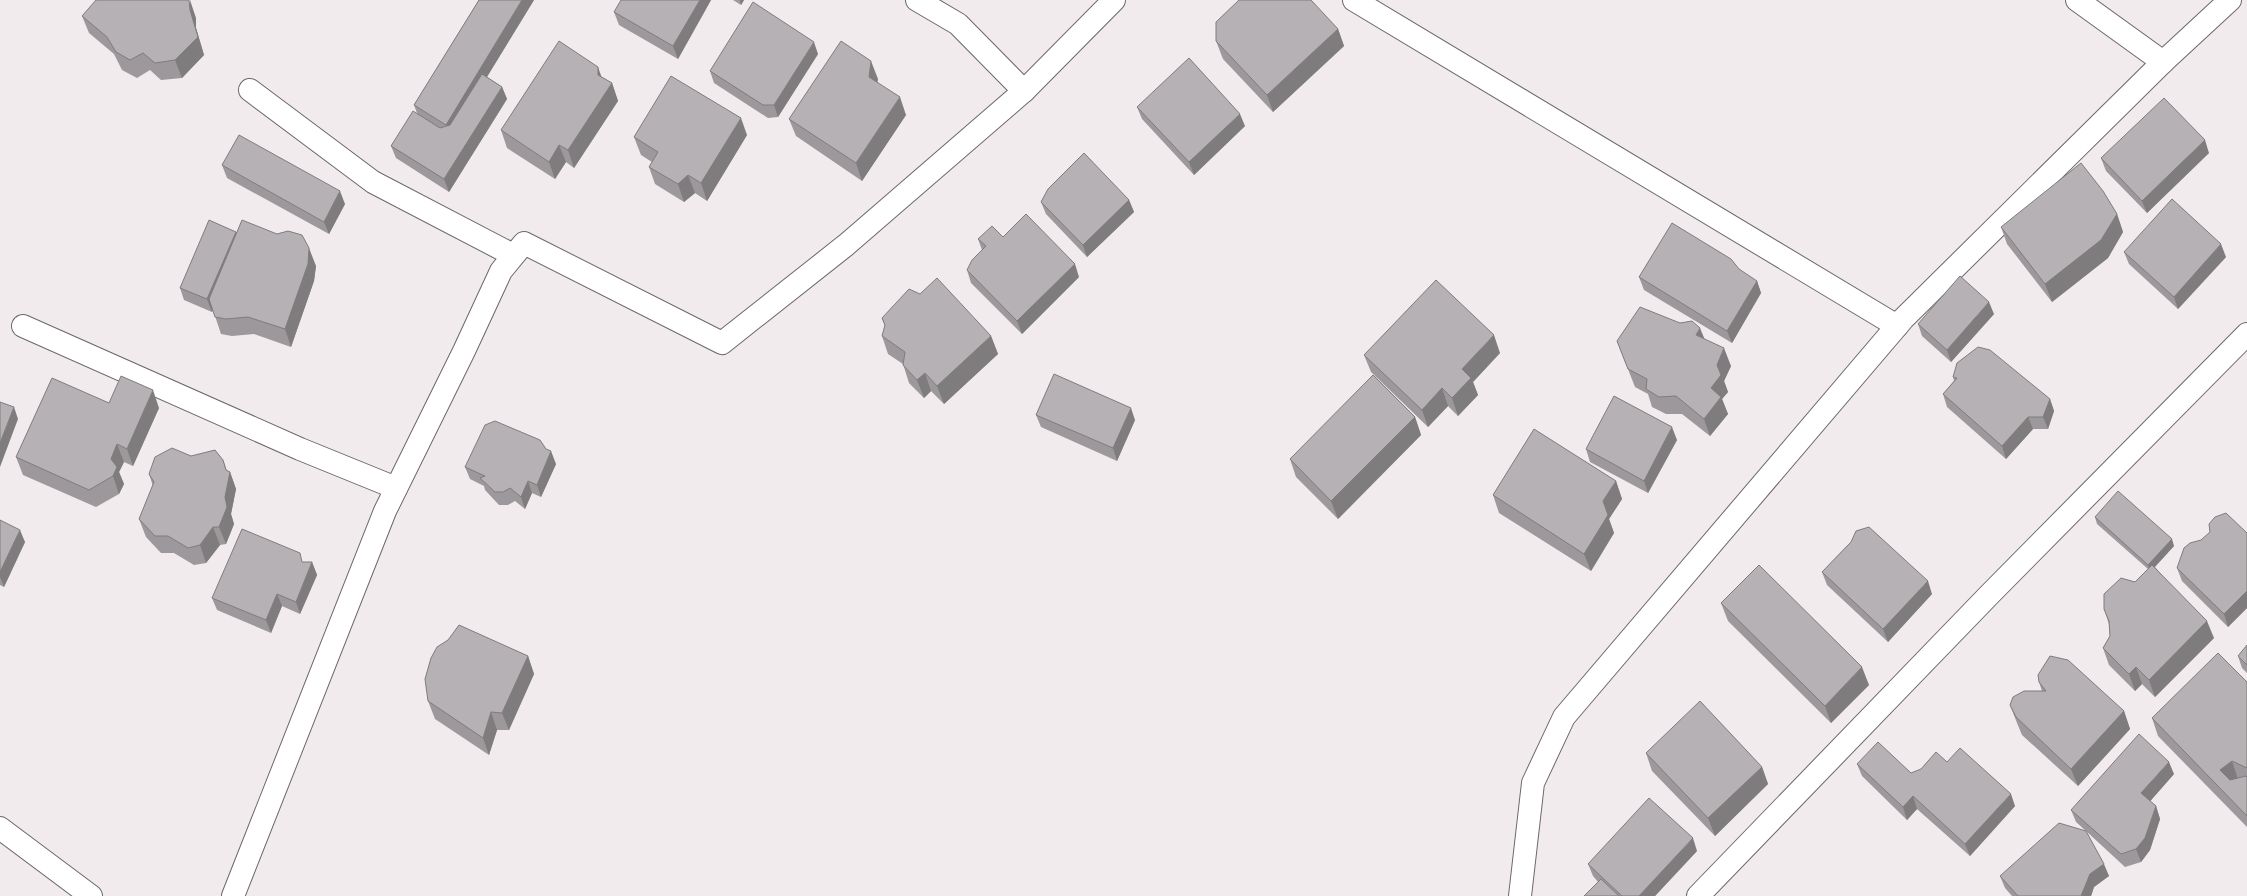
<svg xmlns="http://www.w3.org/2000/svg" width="2247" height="896" font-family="'Fira Sans',sans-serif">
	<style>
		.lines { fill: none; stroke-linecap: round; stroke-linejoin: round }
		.street-casing { stroke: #6c6768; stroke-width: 24 }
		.secondary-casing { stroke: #6c6768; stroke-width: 24 }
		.street { stroke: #fff; stroke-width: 22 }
		.secondary { stroke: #fff; stroke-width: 22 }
		.wall { fill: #9d989b }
		.shaded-wall { fill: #7f7c7e }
		.building { fill: #b6b1b4; stroke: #7f7c7e }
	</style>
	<rect width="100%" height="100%" fill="#f1ebed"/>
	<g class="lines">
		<defs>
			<g id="street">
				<path d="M1354 0 1897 326"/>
				<path d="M2077 0 2163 62"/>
				<path d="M250 90 373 182 513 255"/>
				<path d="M1024 91 1114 0"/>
				<path d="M23 326 300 449 396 488"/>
				<path d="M233 896 385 511 464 351 501 271 524 243 722 343 846 245 1024 91 958 24 917 0"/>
				<path d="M1520 896 1533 783 1564 717 1903 319 2163 62 2230 0"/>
				<path d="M1698 896 1990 594 2247 334"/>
			</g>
			<path id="secondary" d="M0 828 91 896"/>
		</defs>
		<!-- street casing -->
		<use href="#street" class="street-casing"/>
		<!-- secondary casing -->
		<use href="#secondary" class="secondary-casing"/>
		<!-- street -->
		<use href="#street" class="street"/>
		<!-- secondary -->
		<use href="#secondary" class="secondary"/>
	</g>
	<!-- wall -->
	<g class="wall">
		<path d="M479 0H534L487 77 502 87 507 99 449 192 396 158 391 146 417 113 414 105Z"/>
		<path d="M711 0 678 59 619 25 614 12Z"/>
		<path d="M733 0H744L741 5Z"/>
		<path d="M82 16 196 18V28L204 55 182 78 161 80 150 70 137 78 122 70 114 54 89 33Z"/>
		<path d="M1338 29 1344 46 1273 112 1223 59 1216 41Z"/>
		<path d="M818 54 778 117 768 118 714 83 710 71Z"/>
		<path d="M602 77 612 83 618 101 574 168 566 162 555 179 507 148 501 130Z"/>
		<path d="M878 79 877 82 906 115 862 181 796 136 789 119Z"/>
		<path d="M1137 107 1245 126 1194 175 1142 119Z"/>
		<path d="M747 135 707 201 695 193 684 202 655 184 649 167 652 162 641 155 634 137Z"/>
		<path d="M2209 153 2147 213 2106 171 2101 158Z"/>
		<path d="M222 165 345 204 329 234 227 178Z"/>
		<path d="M1129 200 1134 212 1087 257 1046 214 1041 202Z"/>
		<path d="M2117 214 2123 232 2108 258 2052 302 2007 244 2001 227Z"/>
		<path d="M236 232 316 266 314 281 291 347 254 334 232 336 221 334 213 310 212 312 184 300 180 288Z"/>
		<path d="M1003 237 1079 277 1022 334 971 283 967 270 982 250 978 239Z"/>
		<path d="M2124 252 2226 257 2178 309 2129 264Z"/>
		<path d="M1639 277 1757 281 1761 293 1732 343 1644 290Z"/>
		<path d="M1994 314 1951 362 1922 336 1918 324Z"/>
		<path d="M882 318 991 336 998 354 944 404 931 391 924 398 909 383 903 364 888 354 882 336 885 326Z"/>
		<path d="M1704 339 1731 366 1724 381 1728 392 1722 399 1728 414 1710 436 1682 414H1666L1652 407 1648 394 1635 387 1617 341Z"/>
		<path d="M1500 353 1473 382 1478 395 1458 416 1448 406 1428 427 1371 372 1364 355Z"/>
		<path d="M1953 377 2050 399 2054 411 2048 429H2033L2006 459 1947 407 1943 394 1954 381Z"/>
		<path d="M109 403 159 408 133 466 124 462 119 472 124 484 119 494 96 507 23 475 16 457Z"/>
		<path d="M1036 415 1135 420 1117 461 1041 427Z"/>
		<path d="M1415 417 1421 435 1338 519 1296 477 1290 459Z"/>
		<path d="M1677 440 1648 493 1590 462 1586 449Z"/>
		<path d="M191 456 230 472 236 489 231 514 234 524 226 544 220 545 206 563 194 565 174 553H161L146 537 139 519 153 486 149 474Z"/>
		<path d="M556 464 541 497 532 493 525 509 515 501 508 505H499L485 490 484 486 470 479 465 467Z"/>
		<path d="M1616 481 1622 499 1609 519 1614 533 1591 571 1499 513 1493 495Z"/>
		<path d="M2095 517 2174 546 2155 567 2214 638 2155 697 2142 684 2135 691 2109 665 2103 648 2110 636 2109 624 2104 609 2135 582 2148 569 2097 524Z"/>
		<path d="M0 520 25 542 4 587 0 585Z"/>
		<path d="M2247 533V608L2228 627 2182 581 2177 568Z"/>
		<path d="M1851 542 1932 594 1888 642 1827 585 1822 572Z"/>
		<path d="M303 562H312L317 575 300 614 282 606 271 633 217 610 212 598Z"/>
		<path d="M1721 603 1869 685 1831 723 1728 621Z"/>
		<path d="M2247 645V673L2242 668 2238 656Z"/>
		<path d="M528 656 534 674 509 730H497L489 755 435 719 428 701Z"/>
		<path d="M2039 682 2124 711 2130 729 2078 786 2022 735 2017 723 2010 705 2042 691Z"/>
		<path d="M2247 682V827L2158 736 2152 718Z"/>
		<path d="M1646 753 1762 767 1768 784 1715 836 1652 771Z"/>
		<path d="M1857 764 1911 773 2015 806 1970 856 1917 809 1907 820 1862 776Z"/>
		<path d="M2174 774 2150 801 2156 806 2160 819 2150 850 2141 862 2125 867 2086 831 2109 876 2094 887 2091 896H2012L2005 888 2000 876 2086 831 2076 822 2071 810Z"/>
		<path d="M1697 851 1655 896H1584L1598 882 1593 876 1588 864Z"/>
	</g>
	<!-- shaded-wall -->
	<g class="shaded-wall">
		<path d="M190 0 196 18V28L204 55 182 78 175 60 190 10Z"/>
		<path d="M522 0H534L450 137 446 125Z"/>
		<path d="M700 0H711L678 59 673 46Z"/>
		<path d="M740 0H744L741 5Z"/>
		<path d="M1338 29 1344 46 1273 112 1267 95Z"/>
		<path d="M814 42 818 54 778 117 774 105Z"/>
		<path d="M871 61 878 79 875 94 869 77Z"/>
		<path d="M598 67 604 84 598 75Z"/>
		<path d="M612 83 618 101 574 168 568 150Z"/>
		<path d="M502 87 507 99 449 192 444 179Z"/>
		<path d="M900 97 906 115 862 181 856 163Z"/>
		<path d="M1240 114 1245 126 1194 175 1189 162Z"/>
		<path d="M741 118 747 135 707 201 701 183Z"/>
		<path d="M2205 140 2209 153 2147 213 2142 201Z"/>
		<path d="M559 145 566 162 555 179 549 162Z"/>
		<path d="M688 175 695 193 684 202 678 184Z"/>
		<path d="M340 191 345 204 329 234 324 222Z"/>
		<path d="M1129 200 1134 212 1087 257 1083 245Z"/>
		<path d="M2117 214 2123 232 2108 258 2052 302 2045 284Z"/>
		<path d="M236 232 240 245 212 312 207 299Z"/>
		<path d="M2221 244 2226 257 2178 309 2174 297Z"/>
		<path d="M309 248 316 266 314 281 291 347 285 329Z"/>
		<path d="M1075 264 1079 277 1022 334 1017 321Z"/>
		<path d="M1757 281 1761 293 1732 343 1727 331Z"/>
		<path d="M1989 302 1994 314 1951 362 1947 350Z"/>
		<path d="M1700 328 1707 345 1696 335Z"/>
		<path d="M1494 335 1500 353 1473 382 1478 395 1458 416 1452 398 1462 369Z"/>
		<path d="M991 336 998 354 944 404 937 386Z"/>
		<path d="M1724 348 1731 366 1724 381 1728 392 1722 399 1728 414 1710 436 1704 419 1717 365Z"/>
		<path d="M925 373 931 391 924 398 917 380Z"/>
		<path d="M1442 388 1448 406 1428 427 1422 410Z"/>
		<path d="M153 390 159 408 133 466 127 449Z"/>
		<path d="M2050 399 2054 411 2048 429 2043 417Z"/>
		<path d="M14 407 18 419 0 467V443Z"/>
		<path d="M1131 408 1135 420 1117 461 1113 448Z"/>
		<path d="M1415 417 1421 435 1338 519 1331 501Z"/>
		<path d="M2028 417 2033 429 2006 459 2002 446Z"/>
		<path d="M1672 427 1677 440 1648 493 1644 481Z"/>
		<path d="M117 444 124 462 119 472 124 484 119 494 113 476 111 459Z"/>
		<path d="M551 451 556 464 541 497 537 485Z"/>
		<path d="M223 460 229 477 230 472 236 489 231 514 234 524 226 544 219 527 225 497Z"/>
		<path d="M528 481 532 493 525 509 521 497Z"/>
		<path d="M1616 481 1622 499 1609 519 1614 533 1591 571 1584 554 1603 501Z"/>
		<path d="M213 527 220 545 206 563 200 545Z"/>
		<path d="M20 530 25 542 4 587 0 577V572Z"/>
		<path d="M2172 539 2174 546 2150 572 2148 565Z"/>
		<path d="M312 562 317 575 300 614 296 602Z"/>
		<path d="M1928 581 1932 594 1888 642 1883 629Z"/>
		<path d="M2247 591V608L2228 627 2224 614Z"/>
		<path d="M277 594 282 606 271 633 266 620Z"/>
		<path d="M2207 621 2214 638 2155 697 2149 680Z"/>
		<path d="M528 656 534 674 509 730 502 713Z"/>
		<path d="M1862 667 1869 685 1831 723 1825 706Z"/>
		<path d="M2136 667 2142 684 2135 691 2129 674Z"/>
		<path d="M2124 711 2130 729 2078 786 2071 769Z"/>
		<path d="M491 712 497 730 489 755 483 738Z"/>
		<path d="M2232 761 2238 779 2227 788 2220 770Z"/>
		<path d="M2169 762 2174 774 2146 806 2141 793Z"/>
		<path d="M1762 767 1768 784 1715 836 1708 818Z"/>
		<path d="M2011 794 2015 806 1970 856 1965 844Z"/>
		<path d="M1913 796 1917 809 1907 820 1903 807Z"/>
		<path d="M2156 806 2160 819 2150 850 2141 862 2136 849Z"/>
		<path d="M1693 838 1697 851 1655 896H1639Z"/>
		<path d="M2104 864 2109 876 2094 887 2091 896H2081L2090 874Z"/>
	</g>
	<!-- building -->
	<g class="building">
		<path d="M96 0H189L190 10 198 37 175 60 155 63 143 53 130 60 116 52 107 37 82 16Z"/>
		<path d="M479 0H522L446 125 414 105Z"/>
		<path d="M621 0H700L673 46 614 12Z"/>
		<path d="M1239 0H1311L1338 29 1267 95 1216 41V22Z"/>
		<path d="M753 2 814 42 774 105H763L710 71Z"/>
		<path d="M559 41 598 67V75L612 83 568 150 559 145 549 162 501 130Z"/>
		<path d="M841 41 871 61 869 77 900 97 856 163 789 119Z"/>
		<path d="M1189 58 1240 114 1189 162 1137 107Z"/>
		<path d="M482 74 502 87 444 179 391 146 413 111 440 128 450 125Z"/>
		<path d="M671 76 741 118 701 183 688 175 678 184 649 167 658 152 634 137Z"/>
		<path d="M2164 98 2205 140 2142 201 2101 158Z"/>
		<path d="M239 135 340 191 324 222 222 165Z"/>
		<path d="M1084 153 1129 200 1083 245 1041 202 1048 189Z"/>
		<path d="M2081 163 2103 191 2117 214 2101 240 2045 284 2001 227Z"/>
		<path d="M2172 199 2221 244 2174 297 2124 252Z"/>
		<path d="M1026 214 1075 264 1017 321 967 270 972 260 986 246 978 239 992 226 1003 237Z"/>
		<path d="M209 220 236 232 207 299 180 288Z"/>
		<path d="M242 220 277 234 288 231 302 235 309 248 308 264 285 329 248 317 226 319 215 317 209 299Z"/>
		<path d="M1672 223 1731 259 1739 269 1757 281 1727 331 1639 277Z"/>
		<path d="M1960 276 1989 302 1947 350 1918 324Z"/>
		<path d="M937 278 991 336 937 386 925 373 917 380 903 365 905 352 882 336 885 325 882 318 909 289 920 294Z"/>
		<path d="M1436 280 1494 335 1462 369 1471 378 1452 398 1442 388 1422 410 1364 355Z"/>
		<path d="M1640 307 1680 323 1692 321 1700 328 1696 335 1724 348 1717 365 1721 375 1711 388 1721 397 1704 419 1676 396 1659 397 1646 389 1647 379 1628 369 1617 341Z"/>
		<path d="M1978 347 1990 350 2050 399 2043 417H2028L2002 446 1943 394 1957 378 1953 377 1957 363Z"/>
		<path d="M1054 374 1131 408 1113 448 1036 415Z"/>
		<path d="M1373 375 1415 417 1331 501 1290 459Z"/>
		<path d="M121 376 153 390 127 449 117 444 111 459 117 467 113 476 89 490 16 457 52 378 109 403Z"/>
		<path d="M1614 396 1672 427 1644 481 1586 449Z"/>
		<path d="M0 402 14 407 0 443Z"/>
		<path d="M495 421 540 440 546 449 551 451 537 485 528 481 521 497 510 488 503 492H495L480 478 485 476 465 467 485 425Z"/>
		<path d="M1534 429 1616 481 1603 501 1608 515 1584 554 1493 495Z"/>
		<path d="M172 448 191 456 215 450 223 460 226 470 230 472 225 497 227 507 219 527H213L200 545 188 548 168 536H155L139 519 154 482 149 474 155 457Z"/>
		<path d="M2118 491 2172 539 2148 565 2095 517Z"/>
		<path d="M2226 513 2247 533V591L2224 614 2177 568 2184 548 2190 543 2201 540 2210 532 2209 524 2215 517Z"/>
		<path d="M0 520 20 530 0 572Z"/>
		<path d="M1869 527 1928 581 1883 629 1822 572 1851 542 1856 531Z"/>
		<path d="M242 529 300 553 302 562H312L296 602 277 594 266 620 212 598Z"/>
		<path d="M1759 565 1862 667 1825 706 1721 603Z"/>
		<path d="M2152 565 2207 621 2149 680 2136 667 2129 674 2103 648 2110 636 2109 621 2104 609V594L2121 578 2135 582Z"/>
		<path d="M459 625 528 656 502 713 491 712 483 738 428 701 425 679 431 658 437 647 448 640Z"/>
		<path d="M2247 645V665L2238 656Z"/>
		<path d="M2218 653 2247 682V768L2232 761 2220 770 2230 780 2246 776 2247 777V816L2152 718Z"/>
		<path d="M2050 656 2068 660 2124 711 2071 769 2016 717 2010 705 2013 697 2024 691H2046L2039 682 2038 675Z"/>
		<path d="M1700 701 1762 767 1708 818 1646 753Z"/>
		<path d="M2139 734 2169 762 2141 793 2156 806 2145 838 2136 849 2121 854 2071 810Z"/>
		<path d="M1878 742 1911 773 1921 769 1936 752 1947 762 1960 748 2011 794 1965 844 1913 796 1903 807 1857 764Z"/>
		<path d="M1649 798 1693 838 1639 896H1622L1588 864Z"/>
		<path d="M2059 823 2086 831 2104 864 2090 874 2081 896H2018L2000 876Z"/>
		<path d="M1601 879 1619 896H1584Z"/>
	</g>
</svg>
